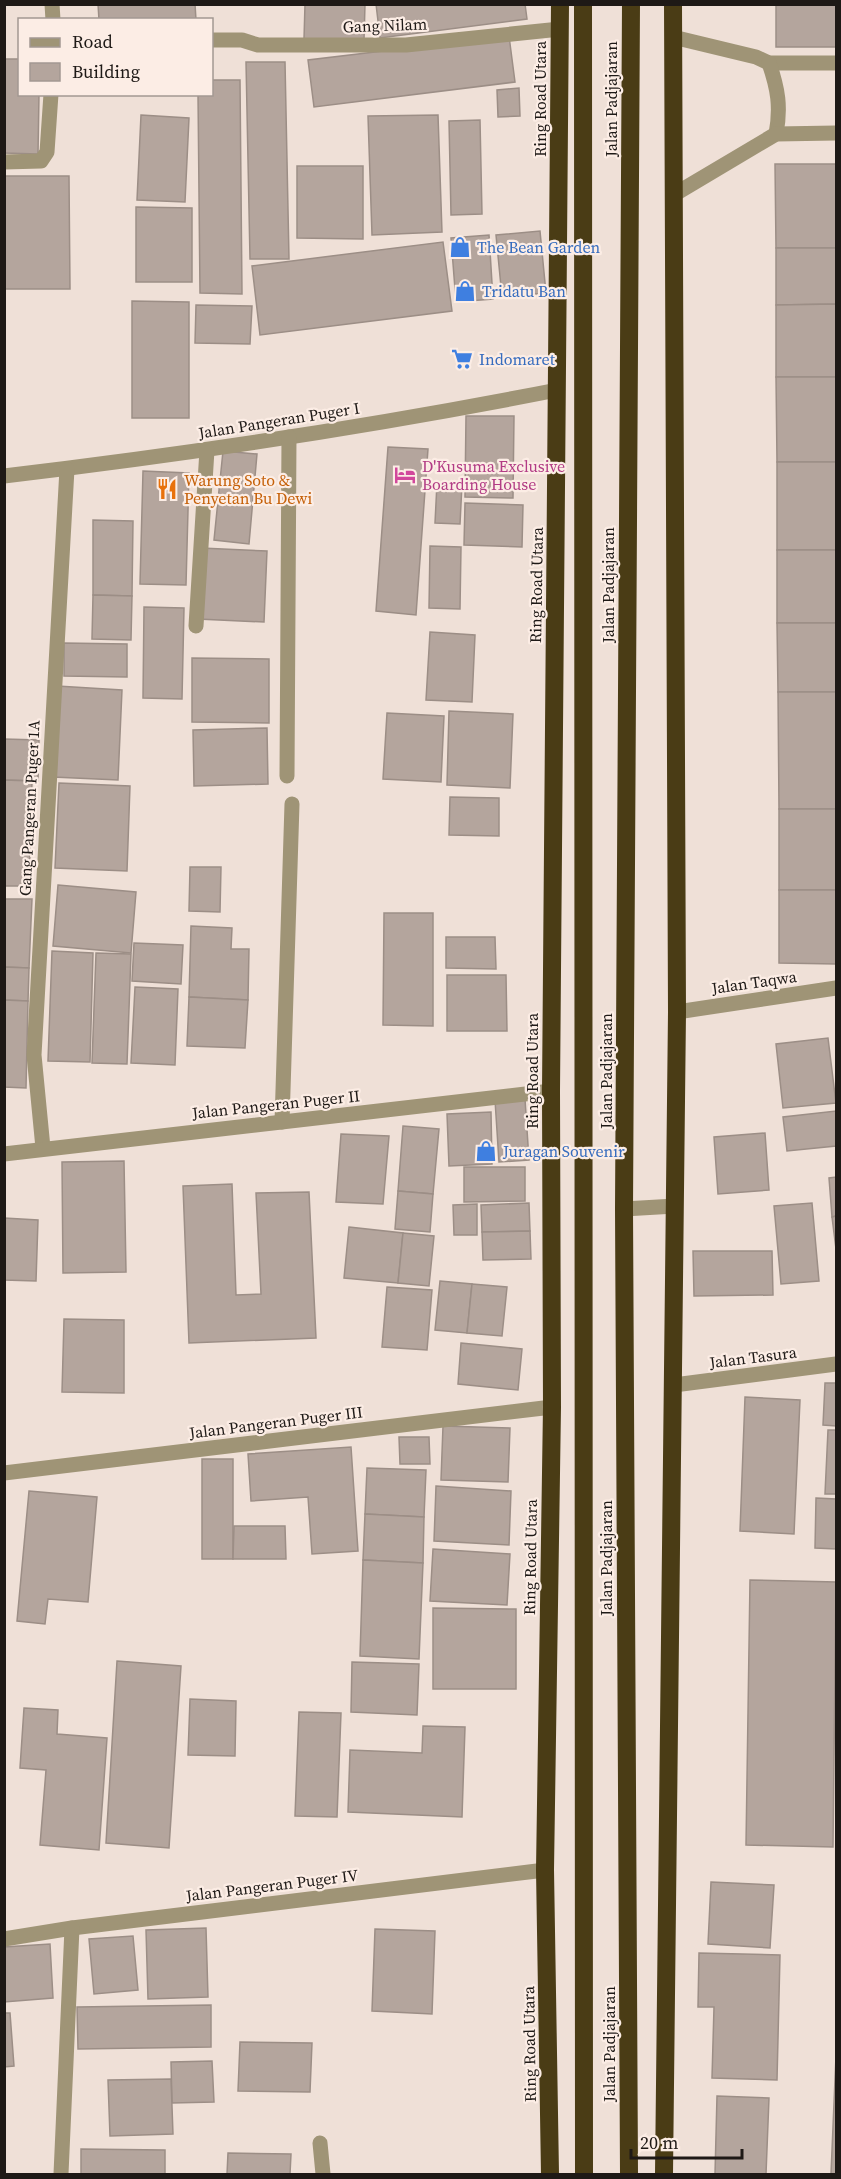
<svg xmlns="http://www.w3.org/2000/svg" width="841" height="2179" font-family="'Source Serif 4',serif">
	<style>
		.building { fill: #b4a59d; stroke: #9c8e86; stroke-width: 1.5 }
		.lines { fill: none; stroke-linecap: round; stroke-linejoin: round }
		.minor { stroke: #9f9476; stroke-width: 15 }
		.highway { stroke: #4a3c15; stroke-width: 18 }
		.labels { text-anchor: middle; dominant-baseline: central; stroke-width: 4.5; stroke-linejoin: round; paint-order: stroke }
		.street-label { font-size: 16px; fill: #1e1916; stroke: #fcede5 }
		.shop-label { font-size: 16px; fill: #366cbe; stroke: #fcede5; text-anchor: start }
		.hotel-label { font-size: 16px; fill: #b23c85; stroke: #fcede5; text-anchor: start }
		.food-label { font-size: 16px; fill: #c56008; stroke: #fcede5; text-anchor: start }
	</style>
	<rect width="100%" height="100%" fill="#efe0d7"/>
	<!-- building -->
	<g class="building">
		<path d="M98 4H195L196 20H99Z"/>
		<path d="M305 4H365L364 41 304 39Z"/>
		<path d="M376 4H525L527 19 380 38Z"/>
		<rect x="776" y="4" width="60" height="43"/>
		<path d="M509 36 515 82 314 107 308 60Z"/>
		<path d="M4 59H20V94H39L38 154 4 153Z"/>
		<path d="M246 62H285L289 259H250Z"/>
		<path d="M212 80H240L242 294 200 293 198 94H212Z"/>
		<path d="M519 88 520 116 498 117 497 90Z"/>
		<path d="M141 115 189 118 185 202 137 200Z"/>
		<path d="M438 115 442 232 372 235 368 116Z"/>
		<path d="M480 120 482 214 451 215 449 121Z"/>
		<path d="M775 164H836V248H776Z"/>
		<path d="M297 166H363V239L297 238Z"/>
		<path d="M4 176H69L70 289H4Z"/>
		<path d="M136 207 192 208V282H136Z"/>
		<path d="M540 231 546 293 502 297 496 235Z"/>
		<path d="M489 235 493 299 456 302 451 238Z"/>
		<path d="M443 242 452 311 260 335 252 266Z"/>
		<path d="M776 248H836V304L776 305Z"/>
		<path d="M132 301 189 302V418H132Z"/>
		<path d="M836 304V377H776V305Z"/>
		<path d="M196 305 252 306 250 344 195 343Z"/>
		<path d="M776 377H836V462H777Z"/>
		<path d="M466 416H514L513 498 465 497Z"/>
		<path d="M388 447 428 449 416 615 376 611Z"/>
		<path d="M223 451 257 454 249 544 214 540Z"/>
		<rect x="777" y="462" width="59" height="88"/>
		<path d="M143 471 189 473 186 585 140 584Z"/>
		<path d="M437 483 462 484 460 524 435 523Z"/>
		<path d="M465 503 523 505 522 547 464 545Z"/>
		<path d="M93 520 133 521 132 596 93 595Z"/>
		<path d="M430 546 461 547 460 609 429 608Z"/>
		<path d="M201 548 267 551 264 622 198 619Z"/>
		<rect x="777" y="550" width="59" height="73"/>
		<path d="M93 595 132 596 131 640 92 639Z"/>
		<path d="M144 607 184 608 182 699 143 698Z"/>
		<path d="M777 623H836V692H778Z"/>
		<path d="M430 632 475 635 472 702 426 700Z"/>
		<path d="M64 643 127 644V677L64 676Z"/>
		<path d="M192 658 269 659V723L192 722Z"/>
		<path d="M57 686 122 690 118 780 53 777Z"/>
		<path d="M778 692H836V809H779Z"/>
		<path d="M449 711 513 714 510 788 447 785Z"/>
		<path d="M387 713 444 716 441 782 383 779Z"/>
		<path d="M267 728 268 784 194 786 193 730Z"/>
		<path d="M4 739 39 740 38 781 4 780Z"/>
		<path d="M4 780 32 781 29 886H4Z"/>
		<path d="M59 783 130 786 127 871 55 868Z"/>
		<path d="M450 797 499 798V836L449 835Z"/>
		<rect x="779" y="809" width="57" height="81"/>
		<path d="M190 867H221L220 912 189 911Z"/>
		<path d="M58 885 136 892 131 953 53 946Z"/>
		<path d="M779 890H836V964L779 963Z"/>
		<path d="M4 899H32L29 968 4 967Z"/>
		<path d="M384 913H433V1026L383 1025Z"/>
		<path d="M191 926 232 928 231 949H249L248 1000 189 997Z"/>
		<path d="M446 937H495L496 969 446 968Z"/>
		<path d="M134 943 183 945 181 984 132 981Z"/>
		<path d="M52 951 93 953 90 1062 48 1061Z"/>
		<path d="M96 953 131 954 127 1064 92 1063Z"/>
		<path d="M4 967 29 968 28 1001 4 1000Z"/>
		<path d="M447 975H506L507 1031H447Z"/>
		<path d="M135 987 178 989 175 1065 131 1063Z"/>
		<path d="M189 997 248 1000 245 1048 187 1046Z"/>
		<path d="M4 1000 28 1001 26 1088 4 1087Z"/>
		<path d="M828 1038 836 1103 783 1108 776 1044Z"/>
		<path d="M525 1099 529 1160 499 1162 495 1100Z"/>
		<path d="M836 1111V1146L787 1151 783 1117Z"/>
		<path d="M491 1112 492 1164 449 1166 447 1114Z"/>
		<path d="M403 1126 439 1129 433 1194 398 1191Z"/>
		<path d="M765 1133 769 1190 718 1194 714 1137Z"/>
		<path d="M341 1134 389 1136 383 1204 336 1202Z"/>
		<path d="M124 1161 126 1272 63 1273 62 1162Z"/>
		<path d="M464 1167H525V1201L464 1202Z"/>
		<path d="M836 1177V1216L832 1217 829 1178Z"/>
		<path d="M232 1184 236 1295 261 1294 256 1193 309 1192 316 1338 189 1343 183 1186Z"/>
		<path d="M398 1191 433 1194 430 1232 395 1229Z"/>
		<path d="M529 1203 530 1231 482 1232 481 1205Z"/>
		<path d="M812 1203 819 1281 781 1284 774 1206Z"/>
		<path d="M477 1204V1235H454L453 1205Z"/>
		<path d="M836 1216V1249L832 1217Z"/>
		<path d="M4 1218 38 1220 36 1281 4 1280Z"/>
		<path d="M349 1227 403 1233 398 1283 344 1278Z"/>
		<path d="M530 1231 531 1259 483 1260 482 1232Z"/>
		<path d="M403 1233 434 1236 429 1286 398 1283Z"/>
		<path d="M693 1251H772L773 1295 694 1296Z"/>
		<path d="M440 1281 472 1284 467 1333 435 1330Z"/>
		<path d="M472 1284 507 1287 502 1336 467 1333Z"/>
		<path d="M387 1287 432 1290 427 1350 382 1347Z"/>
		<path d="M64 1319 124 1320V1393L62 1392Z"/>
		<path d="M461 1343 522 1349 518 1390 458 1384Z"/>
		<path d="M825 1383H836V1426L823 1425Z"/>
		<path d="M745 1397 800 1400 794 1534 740 1531Z"/>
		<path d="M443 1426 510 1428 508 1482 441 1480Z"/>
		<path d="M828 1430H836V1494H825Z"/>
		<path d="M399 1437H429L430 1464H400Z"/>
		<path d="M351 1447 358 1551 312 1554 308 1497 251 1501 248 1454Z"/>
		<rect x="202" y="1459" width="31" height="100"/>
		<path d="M367 1468 426 1470 424 1517 365 1514Z"/>
		<path d="M436 1486 511 1491 509 1545 434 1541Z"/>
		<path d="M29 1491 97 1497 88 1602 48 1599 45 1624 17 1621Z"/>
		<path d="M816 1498 836 1499V1549L815 1548Z"/>
		<path d="M365 1514 424 1517 423 1563 363 1560Z"/>
		<path d="M234 1526H285L286 1559H233Z"/>
		<path d="M433 1549 510 1554 507 1605 430 1601Z"/>
		<path d="M363 1560 423 1563 419 1659 360 1656Z"/>
		<path d="M750 1580 836 1582 833 1847 746 1845Z"/>
		<path d="M433 1608 516 1609V1689H433Z"/>
		<path d="M117 1661 181 1666 169 1848 106 1843Z"/>
		<path d="M352 1662 419 1664 417 1715 351 1712Z"/>
		<path d="M190 1699 236 1701 235 1756 188 1755Z"/>
		<path d="M24 1708 58 1710 57 1734 107 1738 99 1850 40 1845 46 1770 20 1768Z"/>
		<path d="M299 1712 341 1713 337 1817 295 1816Z"/>
		<path d="M423 1726 465 1727 462 1817 348 1812 350 1750 422 1753Z"/>
		<path d="M711 1882 774 1885 770 1948 708 1944Z"/>
		<path d="M206 1928 208 1997 148 1999 146 1930Z"/>
		<path d="M375 1929 435 1931 432 2014 372 2011Z"/>
		<path d="M133 1936 138 1990 94 1994 89 1939Z"/>
		<path d="M50 1944 53 1998 4 2002V1947Z"/>
		<path d="M699 1953 780 1955 777 2080 712 2078 714 2007H698Z"/>
		<path d="M211 2005V2047L78 2049 77 2007Z"/>
		<path d="M4 2013H10L14 2066 4 2067Z"/>
		<path d="M240 2042 312 2043 310 2092 238 2091Z"/>
		<path d="M836 2056V2174H831Z"/>
		<path d="M212 2061 214 2102 172 2103 171 2062Z"/>
		<path d="M171 2079 173 2134 110 2136 108 2080Z"/>
		<path d="M717 2096 769 2098 766 2174H715Z"/>
		<path d="M81 2149 165 2150V2174H81Z"/>
		<path d="M228 2153 291 2154 290 2174H227Z"/>
	</g>
	<g class="lines">
		<!-- minor -->
		<g class="minor">
			<path d="M52 4 53 20"/>
			<path d="M673 37 756 57 769 63H836"/>
			<path d="M212 40H242L258 45H406L560 29"/>
			<path d="M769 63C778 89 781 107 776 134"/>
			<path d="M4 162 41 161 47 152 51 94"/>
			<path d="M675 194 776 134 836 133"/>
			<path d="M4 476C190 454 374 426 557 390"/>
			<path d="M196 626 207 450"/>
			<path d="M287 776 289 437"/>
			<path d="M677 1012 836 988"/>
			<path d="M282 1122 292 804"/>
			<path d="M43 1148 34 1055 67 469"/>
			<path d="M4 1154 551 1091"/>
			<path d="M624 1209 675 1206"/>
			<path d="M674 1385 836 1364"/>
			<path d="M4 1473 552 1407"/>
			<path d="M4 1939 72 1928 545 1870"/>
			<path d="M320 2143 323 2174"/>
			<path d="M61 2174 72 1928"/>
		</g>
		<!-- highway -->
		<g class="highway">
			<path d="M583 4 584 2174"/>
			<path d="M550 2174 545 1870 552 1407 551 1091 560 4"/>
			<path d="M629 2174 624 1209 631 4"/>
			<path d="M664 2174 677 1012 673 4"/>
		</g>
	</g>
	<!-- icons -->
	<defs>
		<symbol id="shop-bare" viewBox="-9 -9 18 18"><path d="M-5-2.5h2.3a2.7 3.5 0 0 1 5.4 0H5L5.5 6h-11ZM-1.5-2.5h3a1.5 2.3 0 0 0-3 0Z" fill="#3f7fe0" stroke="#fcede5" stroke-width="2.5" paint-order="stroke"/></symbol>
		<symbol id="supermarket-bare" viewBox="-9 -9 18 18"><path d="M-6-5.5h2.5l.6 2H6L4.5 2H-2.5L-4.4-4H-6ZM-1.5 3.2a1.3 1.3 0 1 0 .1 0ZM3 3.2a1.3 1.3 0 1 0 .1 0Z" fill="#3f7fe0" stroke="#fcede5" stroke-width="2.5" paint-order="stroke"/></symbol>
		<symbol id="hotel-bare" viewBox="-9 -9 18 18"><path d="M-6-4.5h1.5V1H6V5H4.5V3h-9V5H-6ZM-4 0a1.8 1.8 0 1 1 3.6 0ZM.5 0V-2.5h3Q6-2.5 6 0Z" fill="#d1479c" stroke="#fcede5" stroke-width="2.5" paint-order="stroke"/></symbol>
		<symbol id="restaurant-bare" viewBox="-9 -9 18 18"><path d="M-5-6h1v4h1v-4h1v4h1v-4h1v5L-1.5 .5V6h-2V.5L-5-1ZM5-6V6H3V1.5H1.5Q1.5-4 5-6Z" fill="#e8710a" stroke="#fcede5" stroke-width="2.5" paint-order="stroke"/></symbol>
	</defs>
	<g fill-rule="evenodd">
		<use href="#shop-bare" x="445" y="232" width="30" height="30"/>
		<use href="#shop-bare" x="450" y="276" width="30" height="30"/>
		<use href="#supermarket-bare" x="447" y="344" width="30" height="30"/>
		<use href="#hotel-bare" x="390" y="460" width="30" height="30"/>
		<use href="#restaurant-bare" x="152" y="474" width="30" height="30"/>
		<use href="#shop-bare" x="471" y="1136" width="30" height="30"/>
	</g>
	<g class="labels">
		<!-- street labels -->
		<g class="street-label">
			<text transform="translate(385 25) rotate(-2)">Gang Nilam</text>
			<text transform="translate(540 99) rotate(-90)">Ring Road Utara</text>
			<text transform="translate(611 99) rotate(-90)">Jalan Padjajaran</text>
			<text transform="translate(279 420) rotate(-9)">Jalan Pangeran Puger I</text>
			<text transform="translate(536 585) rotate(-89)">Ring Road Utara</text>
			<text transform="translate(608 585) rotate(-90)">Jalan Padjajaran</text>
			<text transform="translate(29 808) rotate(-87)">Gang Pangeran Puger 1A</text>
			<text transform="translate(754 982) rotate(-8)">Jalan Taqwa</text>
			<text transform="translate(532 1071) rotate(-90)">Ring Road Utara</text>
			<text transform="translate(606 1071) rotate(-90)">Jalan Padjajaran</text>
			<text transform="translate(276 1104) rotate(-6)">Jalan Pangeran Puger II</text>
			<text transform="translate(753 1357) rotate(-7)">Jalan Tasura</text>
			<text transform="translate(276 1422) rotate(-7)">Jalan Pangeran Puger III</text>
			<text transform="translate(530 1557) rotate(-89)">Ring Road Utara</text>
			<text transform="translate(606 1558) rotate(-90)">Jalan Padjajaran</text>
			<text transform="translate(272 1885) rotate(-7)">Jalan Pangeran Puger IV</text>
			<text transform="translate(529 2044) rotate(-91)">Ring Road Utara</text>
			<text transform="translate(609 2044) rotate(-90)">Jalan Padjajaran</text>
		</g>
		<!-- shop labels -->
		<g class="shop-label">
			<text x="477" y="247">The Bean Garden</text>
			<text x="482" y="291">Tridatu Ban</text>
			<text x="479" y="359">Indomaret</text>
			<text x="503" y="1151">Juragan Souvenir</text>
		</g>
		<!-- hotel labels -->
		<g class="hotel-label">
			<text x="422" y="466">D'Kusuma Exclusive<tspan x="422" dy="18">Boarding House</tspan></text>
		</g>
		<!-- food labels -->
		<g class="food-label">
			<text x="184" y="480">Warung Soto &amp;<tspan x="184" dy="18">Penyetan Bu Dewi</tspan></text>
		</g>
	</g>
	<!-- border -->
	<rect width="841" height="2179" fill="none" stroke="#1e1916" stroke-width="12"/>
	<!-- legend -->
	<rect x="18" y="18" width="195" height="78" fill="#fcede5" stroke="#a39892" stroke-width="1.5"/>
	<rect x="30" y="38" width="30" height="9" fill="#9f9476" stroke="#a39892" stroke-width="1.5"/>
	<text x="72" y="48" font-size="18" fill="#1e1916">Road</text>
	<rect x="30" y="63" width="30" height="18" fill="#b4a59d" stroke="#a39892" stroke-width="1.5"/>
	<text x="72" y="78" font-size="18" fill="#1e1916">Building</text>
	<!-- scale -->
	<path d="M631 2149v9h111v-9" fill="none" stroke="#1e1916" stroke-width="3"/>
	<text x="640" y="2149" font-size="18" fill="#1e1916" stroke="#fcede5" stroke-width="4.5" paint-order="stroke">20 m</text>
</svg>
